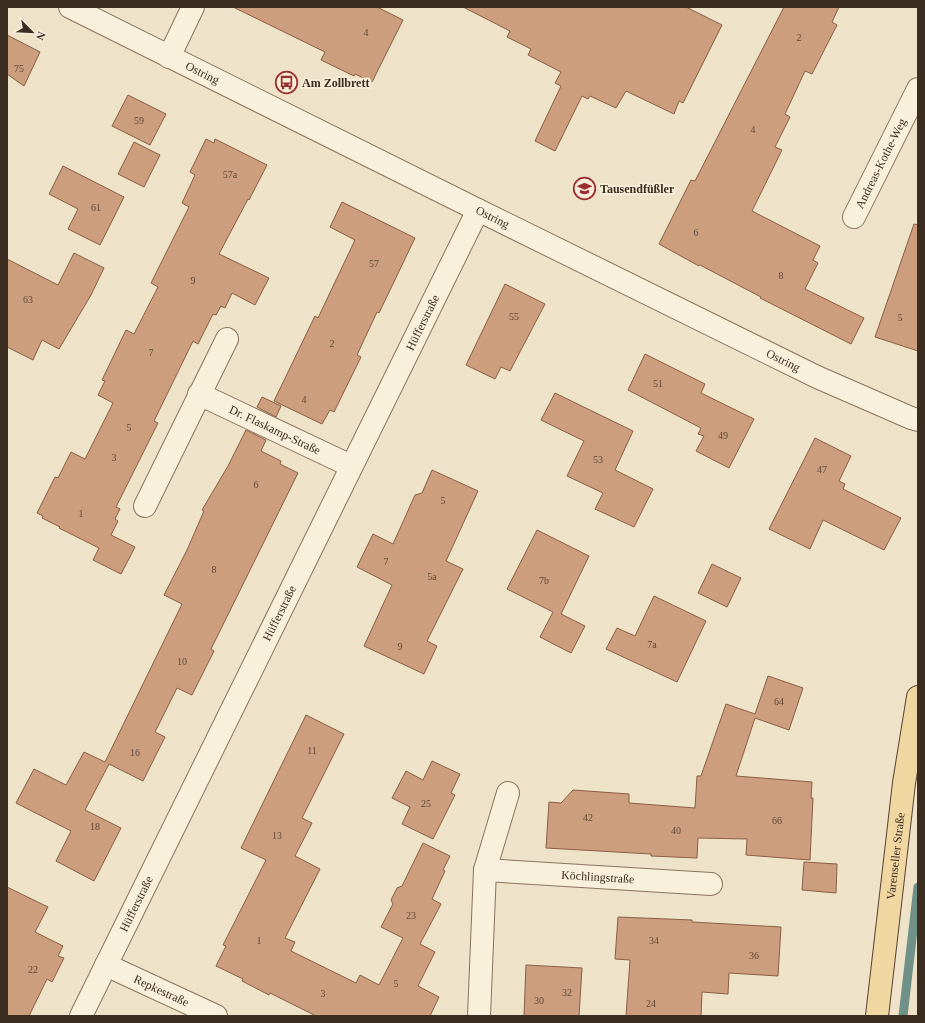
<svg xmlns="http://www.w3.org/2000/svg" width="925" height="1023" font-family="Georgia,serif">
	<style>
		.lines { fill: none; stroke-linecap: round; stroke-linejoin: round }
		.stream { stroke: #6f9188; stroke-width: 9 }
		.building { fill: #cc9e7e; stroke: #8a5e43 }
		.minor-casing { stroke: #8a745d; stroke-width: 24 }
		.major-casing { stroke: #594331; stroke-width: 24 }
		.minor { stroke: #f9f0db; stroke-width: 22 }
		.major { stroke: #f0d6a1; stroke-width: 22 }
		.labels { text-anchor: middle; dominant-baseline: central; stroke-width: 4; stroke-linejoin: round; paint-order: stroke }
		.number-label { font-size: 10px; fill: #5f4938 }
		.street-label { font-size: 12px; fill: #3b2d20; stroke: #f6edd8 }
		.poi-label { font-size: 12px; font-weight: bold; fill: #3b2d20; stroke: #f6edd8; text-anchor: start }
	</style>
	<rect width="100%" height="100%" fill="#eee2c8"/>
	<g class="lines">
		<!-- stream -->
		<path class="stream" d="M903 1016 918 887"/>
	</g>
	<!-- building -->
	<g class="building">
		<path d="M233 7H377L403 20 372 82 355 74 354 76 321 60 325 52Z"/>
		<path d="M463 7H686L722 25 683 103 679 101 674 114 626 91 616 108 590 96 588 99 582 96 555 151 535 141 561 86 555 83 561 72 528 55 531 49 507 37 510 31Z"/>
		<path d="M784 7H839L832 22 837 25 812 74 805 71 785 114 790 117 775 147 782 150 752 211 820 246 813 260 818 263 805 289 864 318 851 344 760 298 761 297 700 265 699 266 659 244 691 180 695 181Z"/>
		<path d="M7 35 40 52 24 86 7 74Z"/>
		<path d="M128 95 166 114 150 145 112 126Z"/>
		<path d="M206 139 214 143 215 139 267 165 249 200 248 199 219 254 269 278 255 305 232 293 225 308 221 306 216 315 213 314 198 344 193 341 154 421 158 423 116 507 120 509 115 519 118 521 111 535 135 547 121 574 93 560 99 548 59 528 60 527 42 518 43 516 37 513 55 477 58 478 71 452 85 459 113 403 98 395 105 381 102 380 126 330 134 334 158 287 151 283 189 207 182 203 195 175 190 172Z"/>
		<path d="M134 142 160 155 144 187 118 174Z"/>
		<path d="M63 166 124 197 100 245 68 229 78 209 49 194Z"/>
		<path d="M342 202 415 238 379 313 377 312 357 355 361 357 334 412 330 410 322 424 274 401 315 316 318 318 355 240 330 227Z"/>
		<path d="M914 224 918 225V351L875 337Z"/>
		<path d="M74 253 104 268 91 295 59 349 42 340 33 360 7 347V259L58 285Z"/>
		<path d="M505 284 545 304 510 371 501 367 495 379 466 365Z"/>
		<path d="M645 354 705 384 701 393 754 419 729 468 696 451 704 436 698 434 701 428 628 390Z"/>
		<path d="M555 393 633 431 615 470 653 489 634 527 595 509 603 493 567 476 584 441 541 420Z"/>
		<path d="M262 397 281 406 276 417 257 407Z"/>
		<path d="M246 430 266 440 261 451 281 461 280 464 298 473 211 649 214 651 192 695 177 688 155 732 165 737 143 781 109 764 85 810 121 828 94 881 56 861 71 831 16 803 34 769 66 785 84 752 105 762 182 604 164 595 187 550 204 511 202 510 228 466Z"/>
		<path d="M815 438 851 456 839 481 845 484 843 489 901 518 884 550 823 520 810 549 769 529Z"/>
		<path d="M432 470 478 491 446 561 463 569 427 641 437 646 424 674 364 646 392 585 357 567 373 534 393 544 415 495 422 493Z"/>
		<path d="M537 530 589 556 561 614 585 626 571 653 540 637 553 612 507 589Z"/>
		<path d="M712 564 741 578 727 607 698 593Z"/>
		<path d="M654 596 706 621 677 682 606 649 617 628 635 636Z"/>
		<path d="M768 676 803 688 789 730 755 718 736 776 812 782 811 798H813L810 860 746 855 747 839 698 838 697 858 651 856V854L546 848 549 802 561 803 573 790 629 794V803L695 808 697 776H701L726 704 755 714Z"/>
		<path d="M306 715 344 734 302 818 312 823 295 856 320 869 285 938 295 942 291 951 356 983 360 975 379 985 403 938 381 927 393 904 391 900 397 888 402 886 423 843 450 856 443 870 445 871 432 899 441 904 420 944 435 952 418 986 439 997 430 1016H316L270 993 269 995 242 981 243 979 216 966 226 946 223 945 266 860 241 848Z"/>
		<path d="M432 761 460 774 451 793 455 795 433 839 402 824 410 807 392 798 406 771 423 780Z"/>
		<path d="M804 862 837 864 836 893 802 890Z"/>
		<path d="M7 887 48 907 35 932 63 946 58 956 64 958 52 982 47 979 29 1016H7Z"/>
		<path d="M618 917 692 920V922L781 927 778 976 729 973 728 994 702 992 701 1016H626L630 960 615 959Z"/>
		<path d="M526 965 582 968 579 1016H524Z"/>
	</g>
	<g class="lines">
		<defs>
			<g id="minor">
				<path id="s1" d="M70 7 478 210 817 377 911 418 918 420"/>
				<path d="M169 57 193 7"/>
				<path id="s2" d="M854 217 918 89"/>
				<path id="s3" d="M199 394 351 466"/>
				<path d="M145 506 227 339"/>
				<path id="s4" d="M485 870 711 884"/>
				<path id="s5" d="M106 965 216 1016"/>
				<path id="s6" d="M81 1016 478 210"/>
				<path d="M479 1016 485 870 508 793"/>
			</g>
			<g id="major">
				<path id="s7" d="M877 1016 904 783 918 697"/>
			</g>
		</defs>
		<!-- minor casing -->
		<use href="#minor" class="minor-casing"/>
		<!-- major casing -->
		<use href="#major" class="major-casing"/>
		<!-- minor -->
		<use href="#minor" class="minor"/>
		<!-- major -->
		<use href="#major" class="major"/>
	</g>
	<!-- icons -->
	<defs>
		<symbol id="bus-ring" viewBox="-11 -11 22 22"><circle r="9.5" fill="#f6edd8" stroke="#992d2f" stroke-width="1.5"/><path d="M-5-6H5V4H4V6H2V4H-2V6H-4V4H-5ZM-3.5-4V0h7V-4ZM-3.5 1.2v1.5H-2V1.2ZM2 1.2v1.5H3.5V1.2Z" fill="#992d2f"/></symbol>
		<symbol id="school-ring" viewBox="-11 -11 22 22"><circle r="9.5" fill="#f6edd8" stroke="#992d2f" stroke-width="1.5"/><path d="M0-5L7-2L0 1L-7-2ZM-4 1L0 2.5L4 1V4Q0 6-4 4Z" fill="#992d2f"/></symbol>
	</defs>
	<g fill-rule="evenodd">
		<use href="#bus-ring" x="274" y="70" width="25" height="25"/>
		<use href="#school-ring" x="572" y="176" width="25" height="25"/>
	</g>
	<g class="labels">
		<!-- number labels -->
		<g class="number-label">
			<text x="366" y="32">4</text>
			<text x="799" y="37">2</text>
			<text x="19" y="68">75</text>
			<text x="139" y="120">59</text>
			<text x="753" y="129">4</text>
			<text x="230" y="174">57a</text>
			<text x="96" y="207">61</text>
			<text x="696" y="232">6</text>
			<text x="374" y="263">57</text>
			<text x="781" y="275">8</text>
			<text x="193" y="280">9</text>
			<text x="28" y="299">63</text>
			<text x="514" y="316">55</text>
			<text x="900" y="317">5</text>
			<text x="332" y="343">2</text>
			<text x="151" y="352">7</text>
			<text x="658" y="383">51</text>
			<text x="304" y="399">4</text>
			<text x="129" y="427">5</text>
			<text x="723" y="435">49</text>
			<text x="114" y="457">3</text>
			<text x="598" y="459">53</text>
			<text x="822" y="469">47</text>
			<text x="256" y="484">6</text>
			<text x="443" y="500">5</text>
			<text x="81" y="513">1</text>
			<text x="386" y="561">7</text>
			<text x="214" y="569">8</text>
			<text x="432" y="576">5a</text>
			<text x="544" y="580">7b</text>
			<text x="652" y="644">7a</text>
			<text x="400" y="646">9</text>
			<text x="182" y="661">10</text>
			<text x="779" y="701">64</text>
			<text x="312" y="750">11</text>
			<text x="135" y="752">16</text>
			<text x="426" y="803">25</text>
			<text x="588" y="817">42</text>
			<text x="777" y="820">66</text>
			<text x="95" y="826">18</text>
			<text x="676" y="830">40</text>
			<text x="277" y="835">13</text>
			<text x="411" y="915">23</text>
			<text x="259" y="940">1</text>
			<text x="654" y="940">34</text>
			<text x="754" y="955">36</text>
			<text x="33" y="969">22</text>
			<text x="396" y="983">5</text>
			<text x="567" y="992">32</text>
			<text x="323" y="993">3</text>
			<text x="539" y="1000">30</text>
			<text x="651" y="1003">24</text>
		</g>
		<!-- street labels -->
		<g class="street-label">
			<text stroke="none"><textPath href="#s1" startOffset="148">Ostring</textPath></text>
			<text stroke="none"><textPath href="#s2" startOffset="60">Andreas-Kothe-Weg</textPath></text>
			<text stroke="none"><textPath href="#s1" startOffset="472">Ostring</textPath></text>
			<text stroke="none"><textPath href="#s6" startOffset="773">Hüfferstraße</textPath></text>
			<text stroke="none"><textPath href="#s1" startOffset="796">Ostring</textPath></text>
			<text stroke="none"><textPath href="#s3" startOffset="84">Dr. Flaskamp-Straße</textPath></text>
			<text stroke="none"><textPath href="#s6" startOffset="449">Hüfferstraße</textPath></text>
			<text stroke="none"><textPath href="#s7" startOffset="161">Varenseller Straße</textPath></text>
			<text stroke="none"><textPath href="#s4" startOffset="113">Köchlingstraße</textPath></text>
			<text stroke="none"><textPath href="#s6" startOffset="125">Hüfferstraße</textPath></text>
			<text stroke="none"><textPath href="#s5" startOffset="61">Repkestraße</textPath></text>
		</g>
		<!-- poi labels -->
		<g class="poi-label">
			<text x="302" y="83">Am Zollbrett</text>
			<text x="600" y="189">Tausendfüßler</text>
		</g>
	</g>
	<!-- border -->
	<rect width="925" height="1023" fill="none" stroke="#3b2d20" stroke-width="16"/>
	<!-- north arrow -->
	<g transform="translate(32 32) rotate(114)" stroke="#f6edd8" stroke-width="3" paint-order="stroke">
	<path d="M0-3L7 15L0 10L-7 15Z" fill="#3b2d20"/>
	<text y="-6" font-size="11" font-weight="bold" text-anchor="middle" fill="#3b2d20">N</text>
	</g>
</svg>
